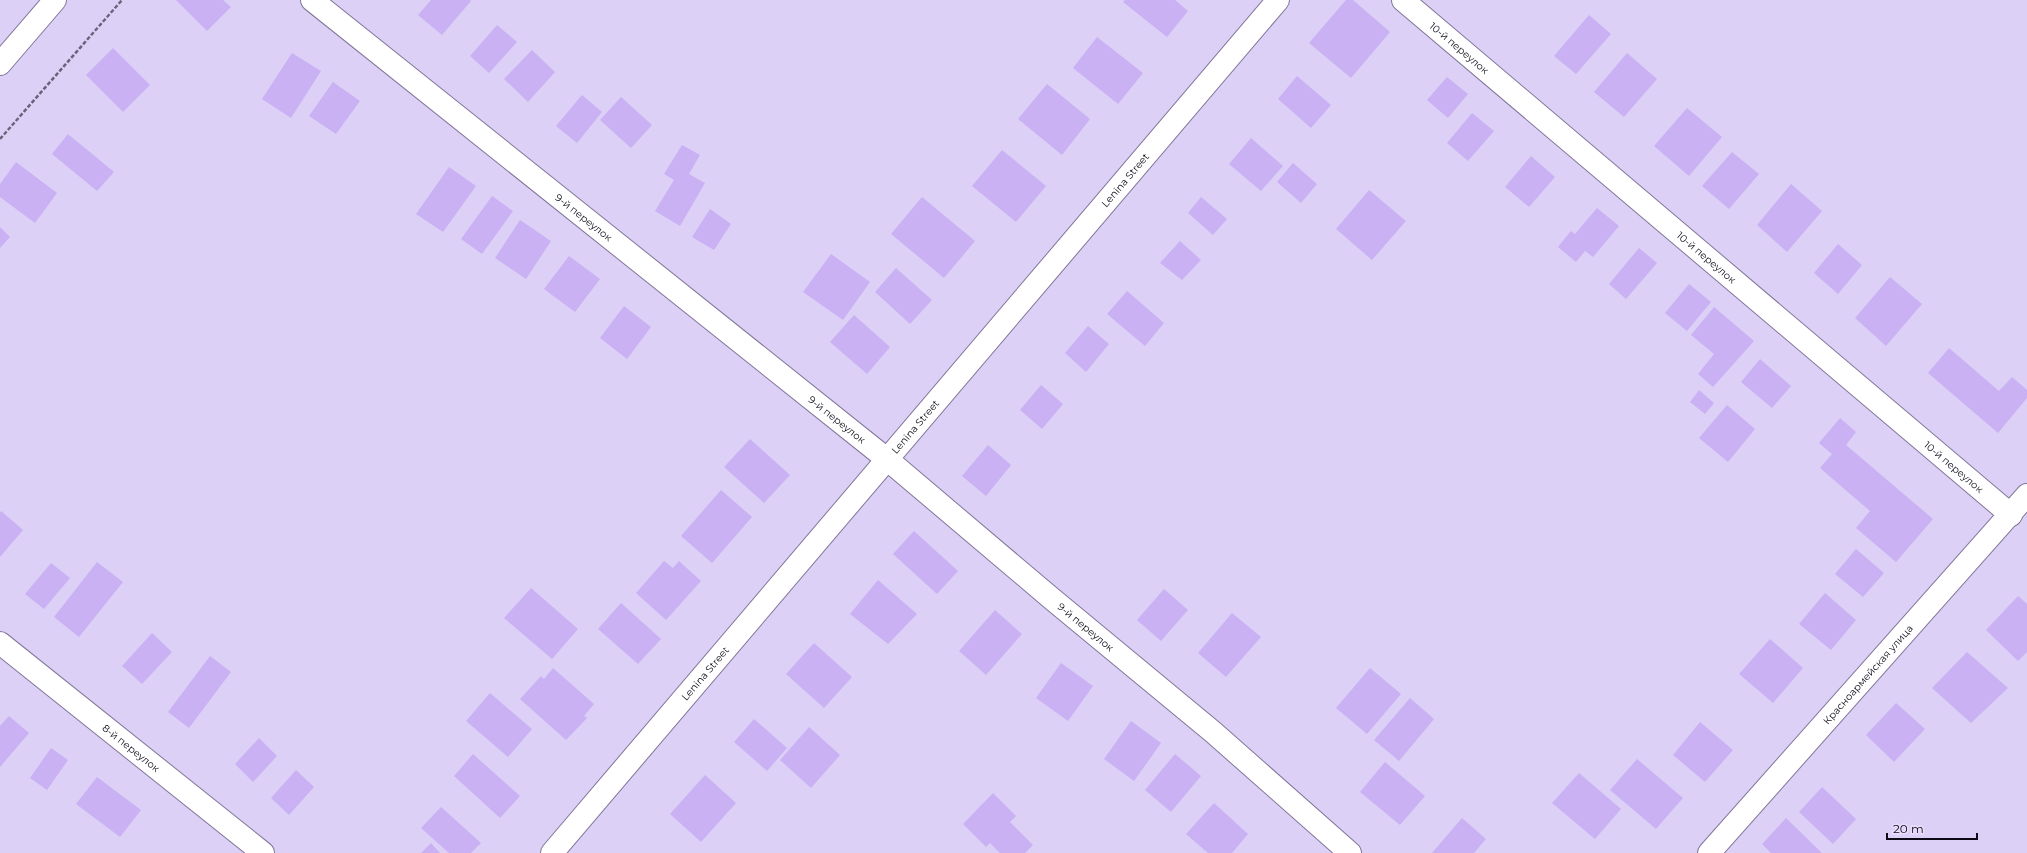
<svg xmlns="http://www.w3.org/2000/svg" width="2027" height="853" font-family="Montserrat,sans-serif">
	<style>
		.building { fill: #c9b1f4 }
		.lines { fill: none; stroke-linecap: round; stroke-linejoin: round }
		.minor-casing { stroke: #827699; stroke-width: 24 }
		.path { stroke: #6b637b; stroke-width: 2.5; stroke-dasharray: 4 2; stroke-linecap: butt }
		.minor { stroke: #fff; stroke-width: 22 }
		.labels { text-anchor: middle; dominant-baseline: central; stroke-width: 3.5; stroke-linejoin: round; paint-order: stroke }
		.street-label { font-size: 10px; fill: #0d0915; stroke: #e9defd }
	</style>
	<rect width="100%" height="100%" fill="#ddd0f6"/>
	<!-- building -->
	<g class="building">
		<path d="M176 0H223L231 7 207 31Z"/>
		<path d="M431 0H470L471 1 442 35 418 15Z"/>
		<path d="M1125 0H1175L1188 11 1167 37 1123 2Z"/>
		<path d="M1346 0H1353L1390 32 1351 78 1309 43Z"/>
		<path d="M1589 15 1611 34 1576 74 1554 56Z"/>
		<path d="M497 25 517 42 489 73 470 56Z"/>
		<path d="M1097 37 1143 73 1118 104 1073 68Z"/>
		<path d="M113 48 150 85 123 112 86 75Z"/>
		<path d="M532 50 555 72 528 102 504 79Z"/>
		<path d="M292 53 321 71 291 118 262 99Z"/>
		<path d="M1627 53 1657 79 1624 117 1594 92Z"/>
		<path d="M1297 76 1331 105 1311 128 1278 99Z"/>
		<path d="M1447 77 1468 94 1448 118 1427 100Z"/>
		<path d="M333 82 360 101 336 134 309 116Z"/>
		<path d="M1047 84 1090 119 1062 155 1018 119Z"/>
		<path d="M582 95 602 112 577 143 556 126Z"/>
		<path d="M621 97 652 125 631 148 600 120Z"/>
		<path d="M1687 108 1722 137 1689 176 1654 146Z"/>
		<path d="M1472 113 1494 131 1468 161 1447 143Z"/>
		<path d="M68 134 114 172 97 191 52 154Z"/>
		<path d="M1251 138 1283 166 1261 191 1229 164Z"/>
		<path d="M682 145 700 155 689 174 705 183 680 226 655 211 674 180 664 174Z"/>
		<path d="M1002 150 1046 186 1016 222 972 186Z"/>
		<path d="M1732 152 1759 174 1729 209 1702 186Z"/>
		<path d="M1531 156 1555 177 1529 207 1505 187Z"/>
		<path d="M16 162 57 193 35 223 0 197V184Z"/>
		<path d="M1293 163 1317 184 1301 203 1277 182Z"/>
		<path d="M449 167 476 186 443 232 416 214Z"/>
		<path d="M1791 184 1822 211 1787 252 1757 225Z"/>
		<path d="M1369 190 1406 221 1372 260 1336 229Z"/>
		<path d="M492 196 513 211 482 254 461 239Z"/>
		<path d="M922 197 975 241 944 278 891 234Z"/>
		<path d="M1201 197 1227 219 1213 235 1188 213Z"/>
		<path d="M1597 208 1619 226 1593 257 1585 251 1576 262 1558 247 1571 231 1575 234Z"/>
		<path d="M710 209 731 224 714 250 692 237Z"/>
		<path d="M520 220 551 241 526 279 495 258Z"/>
		<path d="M0 227 10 237 0 248Z"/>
		<path d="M1180 241 1201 260 1182 280 1160 263Z"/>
		<path d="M1838 244 1862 265 1838 294 1814 273Z"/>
		<path d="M1639 248 1657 263 1626 299 1609 284Z"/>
		<path d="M831 254 870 282 843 320 803 292Z"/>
		<path d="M569 256 600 279 575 312 544 289Z"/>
		<path d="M896 268 932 300 910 324 875 292Z"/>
		<path d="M1890 277 1922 304 1886 346 1855 318Z"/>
		<path d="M1689 284 1711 302 1687 331 1665 313Z"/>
		<path d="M1127 291 1164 323 1145 346 1107 314Z"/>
		<path d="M624 306 651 327 627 359 600 338Z"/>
		<path d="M1714 307 1754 341 1713 387 1698 374 1714 354 1691 335Z"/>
		<path d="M854 315 890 347 867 374 830 342Z"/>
		<path d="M1088 326 1109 344 1086 372 1065 353Z"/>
		<path d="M1949 348 1999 391 2012 377 2027 390V398L1998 433 1928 373Z"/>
		<path d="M1760 359 1791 386 1772 408 1741 382Z"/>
		<path d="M1041 385 1063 404 1042 429 1020 410Z"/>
		<path d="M1699 390 1714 403 1705 414 1690 402Z"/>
		<path d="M1727 405 1755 429 1728 462 1699 438Z"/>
		<path d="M1840 418 1856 432 1846 445 1933 519 1896 562 1856 528 1870 511 1820 468 1832 454 1819 443Z"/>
		<path d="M750 439 790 475 764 503 724 467Z"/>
		<path d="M988 445 1011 465 986 496 962 476Z"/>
		<path d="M721 490 752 517 712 563 681 536Z"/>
		<path d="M1 511 23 530 0 557V513Z"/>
		<path d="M914 531 958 571 937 594 893 554Z"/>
		<path d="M1856 549 1884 573 1863 597 1835 574Z"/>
		<path d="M664 561 673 568 679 561 701 581 666 620 636 593Z"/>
		<path d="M97 562 123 582 79 637 54 617Z"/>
		<path d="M51 563 70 578 44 609 25 594Z"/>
		<path d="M878 580 917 614 888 644 850 614Z"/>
		<path d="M531 588 578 629 552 659 504 618Z"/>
		<path d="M1164 589 1188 610 1161 641 1137 620Z"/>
		<path d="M1825 593 1856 620 1831 650 1799 624Z"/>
		<path d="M2018 596 2027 604V652L2018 661 1986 630Z"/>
		<path d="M621 603 661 639 638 664 598 629Z"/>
		<path d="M995 610 1022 634 986 675 959 651Z"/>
		<path d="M1232 613 1261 637 1226 677 1198 653Z"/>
		<path d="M152 633 172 652 142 684 122 666Z"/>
		<path d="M1770 639 1803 668 1773 703 1739 674Z"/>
		<path d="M814 643 852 677 824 708 786 674Z"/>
		<path d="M1967 652 2008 688 1971 723 1932 688Z"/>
		<path d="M210 656 231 672 189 728 168 712Z"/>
		<path d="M1061 663 1093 686 1068 721 1036 698Z"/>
		<path d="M553 668 594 704 584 716 587 718 566 740 520 699 541 676 544 679Z"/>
		<path d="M1370 668 1401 694 1367 734 1336 708Z"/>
		<path d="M490 693 532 729 508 757 466 721Z"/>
		<path d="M1410 698 1434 719 1399 761 1374 740Z"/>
		<path d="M1896 703 1925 729 1894 762 1866 735Z"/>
		<path d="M9 716 29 733 0 767V726Z"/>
		<path d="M754 719 787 748 767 771 734 742Z"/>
		<path d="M1131 721 1161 743 1134 781 1104 759Z"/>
		<path d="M1700 722 1733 750 1705 782 1673 755Z"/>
		<path d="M809 727 840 755 811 788 780 760Z"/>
		<path d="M259 738 277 756 253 782 235 764Z"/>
		<path d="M51 748 68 760 47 790 30 778Z"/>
		<path d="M473 754 520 796 500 818 454 776Z"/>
		<path d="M1175 754 1201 776 1171 812 1145 790Z"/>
		<path d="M1637 759 1683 798 1656 829 1610 790Z"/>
		<path d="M1385 762 1425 796 1400 825 1360 792Z"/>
		<path d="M296 770 314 787 289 815 271 798Z"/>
		<path d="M1579 773 1621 809 1595 839 1552 803Z"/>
		<path d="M705 775 736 803 701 842 670 814Z"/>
		<path d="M97 777 141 810 120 837 76 804Z"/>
		<path d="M1822 787 1856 819 1833 844 1799 812Z"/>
		<path d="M993 793 1016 816 1010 822 1033 845 1025 853H1000L990 843 986 847 963 824Z"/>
		<path d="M1214 803 1248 834 1232 853H1208L1186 834Z"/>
		<path d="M441 807 481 843 471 853H449L421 828Z"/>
		<path d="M1462 818 1486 839 1474 853H1432Z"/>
		<path d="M1786 818 1822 853H1771L1762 844Z"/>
		<path d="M431 843 440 853H421Z"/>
	</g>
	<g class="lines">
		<defs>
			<g id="minor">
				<path id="s1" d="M312 0 888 460 1051 598 1213 732 1350 853"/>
				<path id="s2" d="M1403 0 2011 515"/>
				<path d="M0 64 55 0"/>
				<path id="s3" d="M0 643 263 853"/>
				<path id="s4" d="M552 853 1278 0"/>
				<path id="s5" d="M1709 853 2027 495"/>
			</g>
		</defs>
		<!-- minor casing -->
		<use href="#minor" class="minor-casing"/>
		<!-- path -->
		<path class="path" d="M0 139 122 0"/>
		<!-- minor -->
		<use href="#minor" class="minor"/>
	</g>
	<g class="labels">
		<!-- street labels -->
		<g class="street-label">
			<text stroke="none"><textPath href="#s2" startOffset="74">10-й переулок</textPath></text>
			<text stroke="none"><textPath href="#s4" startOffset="884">Lenina Street</textPath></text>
			<text stroke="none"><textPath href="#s1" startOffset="348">9-й переулок</textPath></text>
			<text stroke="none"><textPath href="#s2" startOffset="398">10-й переулок</textPath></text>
			<text stroke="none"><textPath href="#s1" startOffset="672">9-й переулок</textPath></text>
			<text stroke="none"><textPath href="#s4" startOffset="560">Lenina Street</textPath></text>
			<text stroke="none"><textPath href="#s2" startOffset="722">10-й переулок</textPath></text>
			<text stroke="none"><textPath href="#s1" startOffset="996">9-й переулок</textPath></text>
			<text stroke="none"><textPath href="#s4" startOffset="236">Lenina Street</textPath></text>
			<text stroke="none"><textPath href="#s5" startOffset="239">Красноармейская улица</textPath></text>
			<text stroke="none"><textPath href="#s3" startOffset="168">8-й переулок</textPath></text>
		</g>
	</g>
	<!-- scale -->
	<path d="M1887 833v6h90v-6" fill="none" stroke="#0d0915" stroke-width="2"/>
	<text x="1893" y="833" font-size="12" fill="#0d0915" stroke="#e9defd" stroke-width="3" paint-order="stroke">20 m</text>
</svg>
